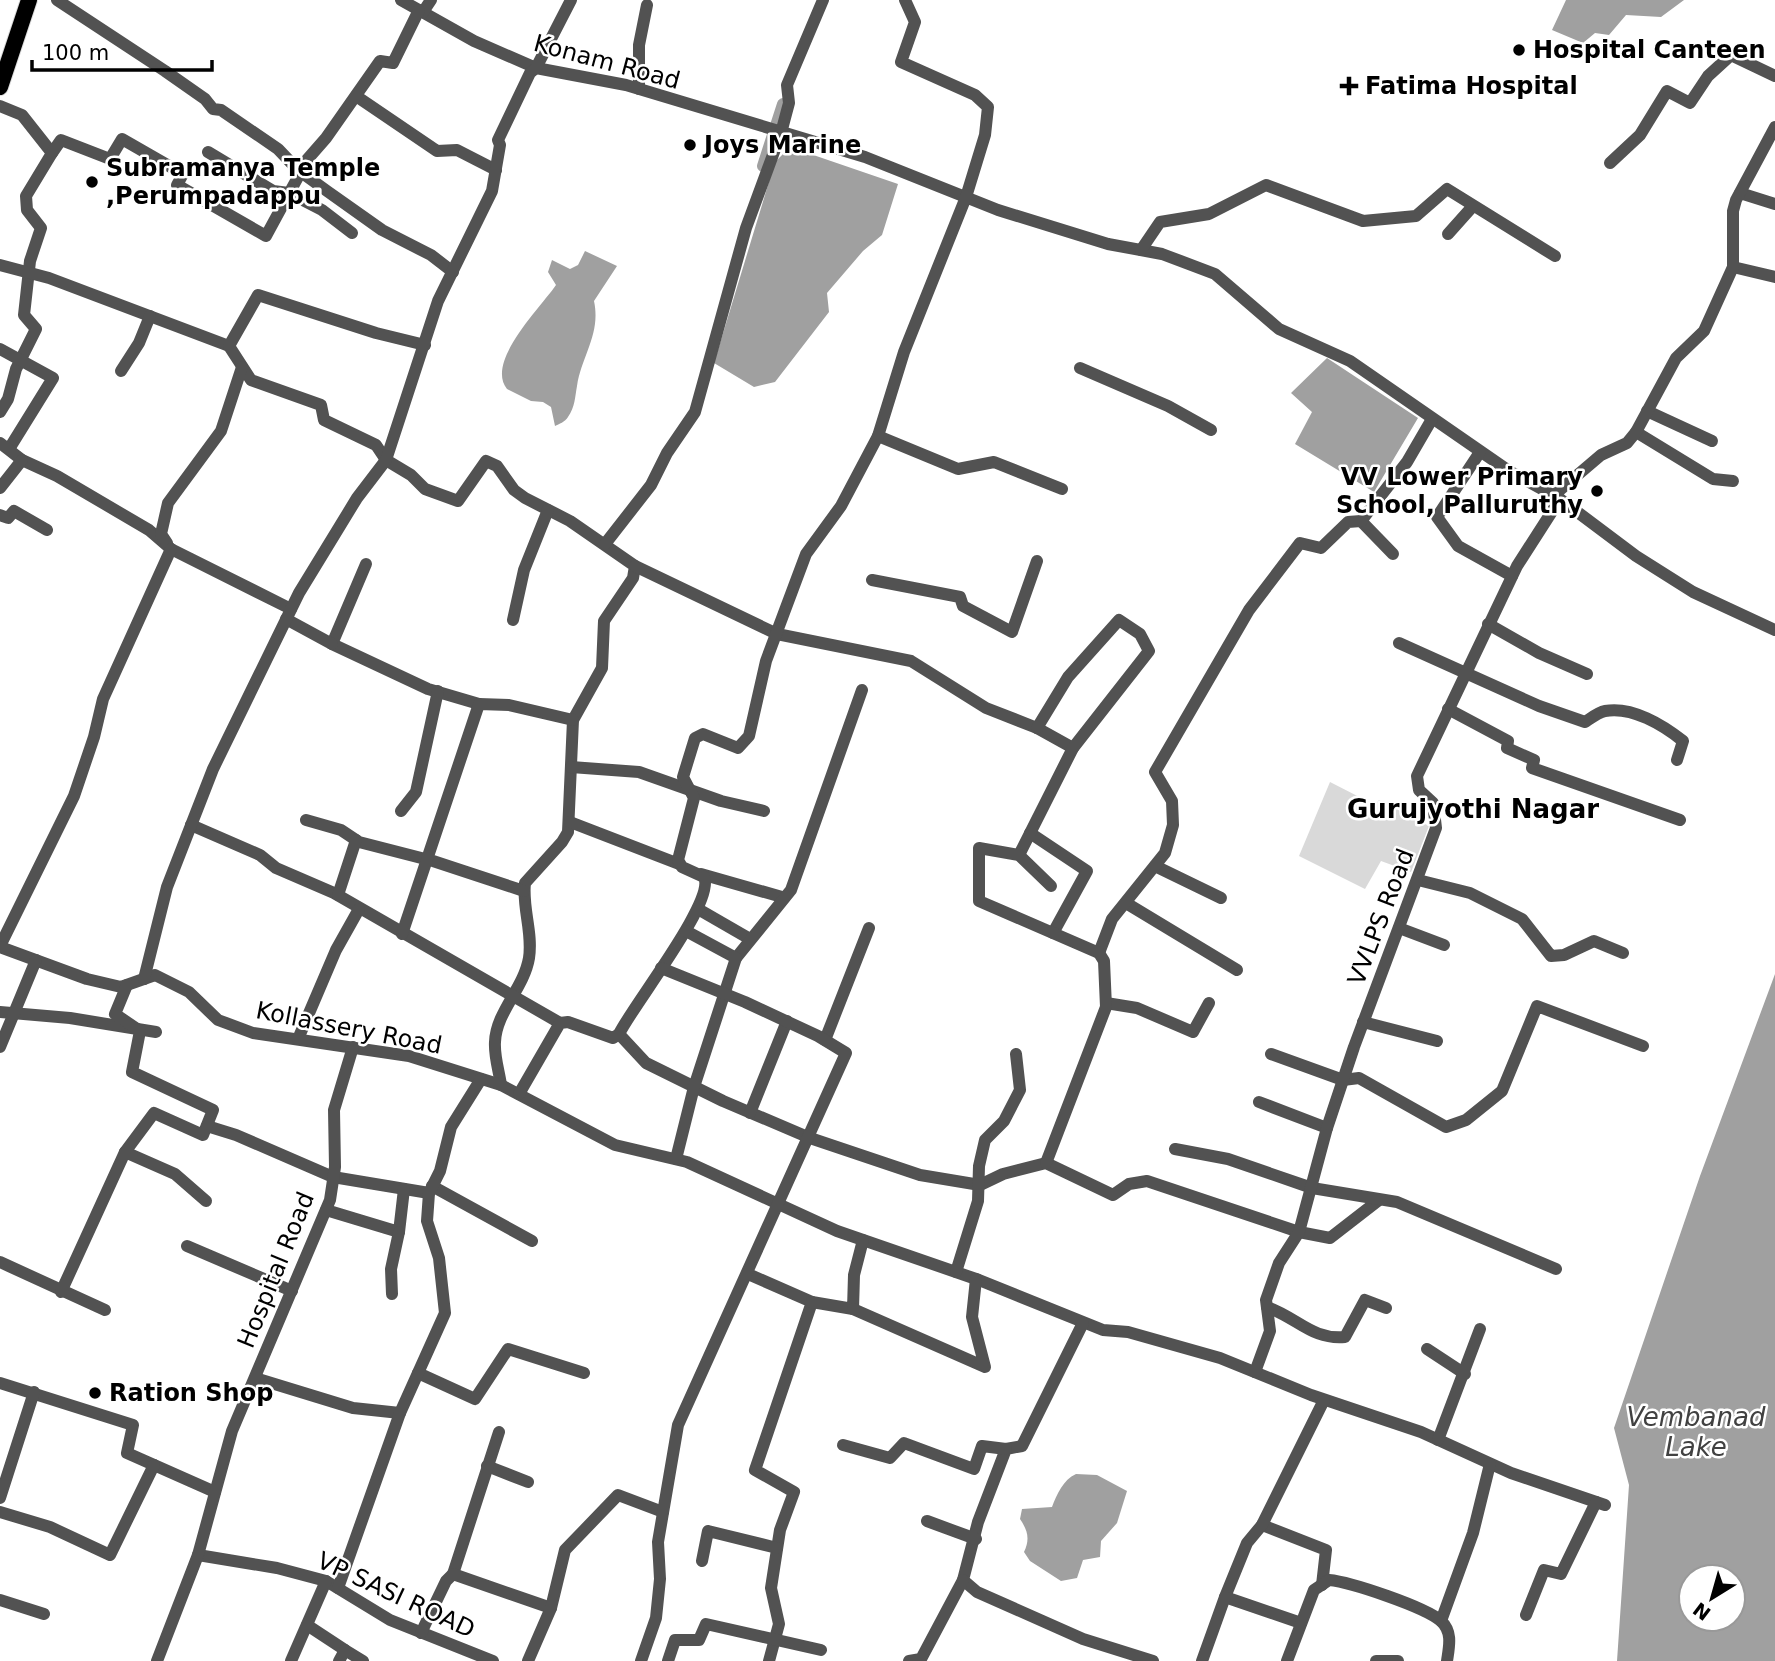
<svg xmlns="http://www.w3.org/2000/svg" width="1775" height="1661" font-family="'DejaVu Sans',sans-serif">
	<style>
		.green { fill: #d9d9d9 }
		.water { fill: #a0a0a0; fill-rule: evenodd }
		.lines { fill: none; stroke-linecap: round; stroke-linejoin: round }
		.canal { stroke: #a0a0a0; stroke-width: 12 }
		.major-casing { stroke: #dbdbdb; stroke-width: 18 }
		.minor { stroke: #525252; stroke-width: 12 }
		.major { stroke: #000; stroke-width: 16 }
		.poi-dot { fill: #000; stroke: #fff; stroke-width: 2.5 }
		.labels { text-anchor: middle; dominant-baseline: central; stroke-width: 5; stroke-linejoin: round; paint-order: stroke }
		.poi-label { font-size: 24px; font-weight: bold; fill: #000; stroke: #fff; text-anchor: start }
		.street-label { font-size: 24px; fill: #000; stroke: #fff }
		.neighbourhood-label { font-size: 26px; font-weight: bold; fill: #000; stroke: #fff }
		.water-label { font-size: 26px; font-style: italic; fill: #414141; stroke: #fff }
	</style>
	<rect width="100%" height="100%" fill="#fff"/>
	<!-- green -->
	<path class="green" d="M1330 782 1375 805 1379 800 1429 826 1411 872 1381 861 1365 889 1299 856Z"/>
	<!-- water -->
	<g class="water">
		<path d="M1566 0H1684L1661 17 1626 15 1609 35 1595 33 1583 43 1552 30Z"/>
		<path d="M790 147 898 184 882 235 863 251 827 293 829 312 775 382 754 387 714 363 775 162Z"/>
		<path d="M585 251 617 266 594 301C601 334 582 355 577 386 575 397 575 407 568 417 565 422 559 424 555 426L551 407 543 402 531 401 507 389C485 362 541 307 556 285L548 272 552 260 570 269 578 265Z"/>
		<path d="M1327 358 1418 418 1374 492 1295 444 1312 412 1291 393Z"/>
		<path d="M1775 974V1661H1617L1629 1485 1614 1428 1700 1176ZM1691 1577H1733V1619H1691Z"/>
		<path d="M1076 1474 1097 1475 1127 1491 1117 1523 1101 1541 1100 1557 1083 1560 1077 1578 1061 1581 1030 1561 1024 1552C1030 1539 1028 1531 1020 1519L1022 1509 1052 1507C1057 1494 1063 1480 1076 1474Z"/>
	</g>
	<g class="lines">
		<!-- canal -->
		<path class="canal" d="M763 166 783 104"/>
		<defs>
			<path id="major" d="M0 87 29 0"/>
		</defs>
		<!-- major casing -->
		<use href="#major" class="major-casing"/>
		<!-- minor -->
		<g class="minor">
			<path d="M57 0 165 71 205 99 213 109 221 110 278 149 298 170 327 191 382 230 431 255 453 272"/>
			<path d="M401 0 474 41 536 68 626 85 865 157 998 210 1108 244 1162 254 1215 274 1279 329 1350 361 1509 471 1560 499 1636 556 1693 592 1775 630"/>
			<path d="M423 12 431 0"/>
			<path d="M639 89V45L647 5"/>
			<path d="M356 96 437 151 457 150 496 170"/>
			<path d="M0 106 22 115 52 153 26 196 27 210 41 228 30 261 24 315 36 329 16 369 8 399 0 412"/>
			<path d="M208 152 273 191 289 193 322 210 352 233"/>
			<path d="M52 153 61 140 110 159 122 139 183 174 177 185 266 236 298 177V170L326 138 380 61 393 63 419 10"/>
			<path d="M1610 163 1640 135 1667 91 1690 103 1708 76 1731 55 1775 76"/>
			<path d="M1740 193 1775 204"/>
			<path d="M1448 234 1473 206"/>
			<path d="M1141 250 1160 222 1209 214 1266 185 1363 221 1416 216 1447 189 1555 256"/>
			<path d="M0 265 49 278 229 346"/>
			<path d="M1733 267 1775 277"/>
			<path d="M425 345 376 333 258 295 229 346 251 380 321 405 324 420 376 445 386 460 411 475 425 489 458 501 486 461 497 466 514 490 525 498 570 521 635 566 633 578 604 621 602 668 573 720 568 832 562 842 525 883C522 908 533 932 529 958 524 988 496 1012 495 1042 494 1056 499 1071 501 1085"/>
			<path d="M0 349 53 378 9 449"/>
			<path d="M1080 368 1168 406 1211 430"/>
			<path d="M121 371 139 343 150 316"/>
			<path d="M1647 411 1712 441"/>
			<path d="M1636 432 1713 479 1733 481"/>
			<path d="M878 436 958 469 994 462 1062 489"/>
			<path d="M0 443 22 460 57 476 149 530 171 549 291 609"/>
			<path d="M1480 452 1437 517 1458 546 1512 576"/>
			<path d="M0 488 22 460"/>
			<path d="M1554 495 1601 455 1627 443 1636 432 1676 358 1704 331 1733 267V211L1736 200 1775 127"/>
			<path d="M0 515 8 518 14 511 47 530"/>
			<path d="M1361 521 1393 554"/>
			<path d="M167 543 161 534 168 503 221 431 242 367"/>
			<path d="M605 544 651 485 667 453 695 412 746 228 781 133 789 103 787 85 823 0"/>
			<path d="M366 564 332 644 428 689 479 704"/>
			<path d="M635 566 777 634 911 661 986 708 1037 728 1073 748"/>
			<path d="M872 580 960 597 963 606 1012 632 1037 561"/>
			<path d="M286 619 332 644"/>
			<path d="M513 620 524 570 548 510"/>
			<path d="M1488 624 1539 653 1587 674"/>
			<path d="M1399 643 1539 706 1585 722C1591 718 1599 712 1605 711 1632 706 1663 725 1683 741L1677 760"/>
			<path d="M1448 709 1508 741 1507 748 1534 760 1532 768 1680 820"/>
			<path d="M571 767 639 772 721 801 764 811"/>
			<path d="M401 811 416 792 438 691"/>
			<path d="M306 820 341 830 359 842 433 861 524 891"/>
			<path d="M570 822 679 864"/>
			<path d="M191 825 260 855 276 868 334 893 560 1023"/>
			<path d="M1030 833 1087 871 1053 933"/>
			<path d="M1019 855 1073 748 1149 651 1140 634 1119 620 1068 677 1037 728"/>
			<path d="M1155 866 1221 898"/>
			<path d="M701 874 782 897"/>
			<path d="M1418 880 1470 893 1522 919 1551 956 1564 955 1594 941 1623 953"/>
			<path d="M338 895 356 840"/>
			<path d="M1126 903 1237 970"/>
			<path d="M698 909 750 939"/>
			<path d="M1399 928 1444 945"/>
			<path d="M402 934 479 704 509 705 573 720"/>
			<path d="M0 946 74 796 94 737 103 699 171 549"/>
			<path d="M0 947 87 979 121 987 155 975 189 992 218 1020 253 1033 409 1056 501 1085 615 1145 687 1162 837 1231 979 1280 1103 1330 1128 1332 1220 1358 1311 1395 1421 1432 1511 1473 1605 1505"/>
			<path d="M1099 953 1112 919 1165 853 1173 825 1172 801 1155 772 1249 610 1300 543 1321 548 1348 522 1361 521 1407 462 1432 419"/>
			<path d="M736 958 791 890 862 690"/>
			<path d="M144 979 167 887 213 769 299 593 357 498 386 460 438 301 492 191 500 145 498 140 530 73 536 68 571 0"/>
			<path d="M1106 1003 1137 1008 1193 1032 1209 1003"/>
			<path d="M0 1012 70 1018 156 1032"/>
			<path d="M1363 1022 1437 1041"/>
			<path d="M619 1034 646 1063 723 1101 810 1138 920 1175 980 1185 1003 1174 1046 1163 1113 1195 1129 1184 1147 1181 1299 1232 1330 1238 1379 1200"/>
			<path d="M298 1039 336 950 359 909"/>
			<path d="M825 1040 869 928"/>
			<path d="M0 1047 36 960"/>
			<path d="M1271 1054 1343 1080 1359 1078 1446 1127 1466 1120 1502 1091 1537 1006 1643 1046"/>
			<path d="M519 1094 560 1023 568 1022 613 1038 619 1034C633 1005 716 901 704 877L682 867 678 860 694 798 683 777 695 738 703 734 738 748 749 736 766 661 806 554 841 506 878 436 904 352 966 197 985 135 988 107 975 95 901 62 915 22 905 0"/>
			<path d="M1259 1102 1327 1128"/>
			<path d="M750 1113 787 1021"/>
			<path d="M207 1126 236 1135 333 1177 429 1193"/>
			<path d="M1175 1149 1228 1159 1312 1188 1397 1202 1556 1269"/>
			<path d="M125 1152 175 1174 206 1201"/>
			<path d="M676 1159 694 1087 736 958 686 931"/>
			<path d="M1046 1163 1106 1007 1104 961 1099 953 979 901V848L1019 855 1051 886"/>
			<path d="M432 1186 532 1241"/>
			<path d="M326 1210 399 1232 404 1189"/>
			<path d="M187 1246 292 1291"/>
			<path d="M0 1262 105 1310"/>
			<path d="M956 1272 978 1201 979 1166 985 1140 1004 1121 1020 1090 1016 1054"/>
			<path d="M748 1274 812 1302 755 1470 794 1492 780 1530 771 1588 779 1624 769 1661"/>
			<path d="M61 1292 125 1152 154 1113 203 1135 213 1110 132 1072 140 1031 115 1014 127 985"/>
			<path d="M392 1294 391 1269 399 1232"/>
			<path d="M812 1302 853 1309 854 1275 863 1240"/>
			<path d="M1267 1307C1298 1318 1312 1340 1345 1337L1365 1300 1386 1308"/>
			<path d="M853 1309 985 1367 972 1317 976 1279"/>
			<path d="M1083 1323 1022 1446 1006 1449 978 1522 963 1580 977 1592 1083 1639 1153 1661"/>
			<path d="M1427 1349 1465 1374"/>
			<path d="M1255 1372 1270 1331 1266 1300 1279 1263 1299 1232 1327 1128 1354 1047 1436 828 1433 803 1419 790 1417 776 1517 566 1560 499"/>
			<path d="M418 1373 475 1399 508 1349 584 1373"/>
			<path d="M255 1378 353 1408 400 1413"/>
			<path d="M0 1383 133 1425 127 1453 215 1492"/>
			<path d="M1438 1440 1480 1329"/>
			<path d="M843 1445 890 1458 904 1443 974 1469 982 1446 1006 1449"/>
			<path d="M487 1466 528 1482"/>
			<path d="M0 1498 34 1392"/>
			<path d="M0 1512 50 1527 110 1555 154 1465"/>
			<path d="M927 1521 976 1539"/>
			<path d="M1262 1525 1326 1550 1322 1585"/>
			<path d="M198 1555 277 1568 326 1581 390 1620 493 1661"/>
			<path d="M702 1561 708 1531 777 1548"/>
			<path d="M453 1574 499 1432"/>
			<path d="M338 1588 400 1413 445 1313 439 1258 427 1221 429 1193 440 1171 451 1127 481 1079"/>
			<path d="M0 1600 44 1614"/>
			<path d="M1526 1615 1544 1570 1561 1574 1596 1502"/>
			<path d="M1441 1621 1473 1533 1490 1464"/>
			<path d="M1301 1623 1225 1597 1247 1543 1262 1525 1324 1400"/>
			<path d="M307 1625 345 1650"/>
			<path d="M421 1633 446 1581 453 1574 551 1608"/>
			<path d="M157 1661 198 1555 232 1431 330 1200 335 1167 334 1110 353 1047"/>
			<path d="M291 1661 326 1581"/>
			<path d="M339 1661 345 1650 363 1661"/>
			<path d="M528 1661 551 1608 565 1550 618 1495 663 1512"/>
			<path d="M641 1661 656 1618 660 1579 658 1542 678 1425 846 1053 818 1036 745 1002 661 968"/>
			<path d="M668 1661 675 1640H699L706 1624 821 1650"/>
			<path d="M909 1661 921 1659 963 1580"/>
			<path d="M1202 1661 1225 1597"/>
			<path d="M1287 1661 1314 1590 1329 1580C1351 1582 1425 1607 1441 1621 1453 1632 1449 1647 1447 1661"/>
			<path d="M1376 1661H1398"/>
		</g>
		<!-- major -->
		<use href="#major" class="major"/>
	</g>
	<!-- markers -->
	<g class="poi-dot">
		<circle cx="1519" cy="50" r="7"/>
		<path d="M1345.5 75.5h7v7h7v7h-7v7h-7v-7h-7v-7h7z"/>
		<circle cx="690" cy="145" r="7"/>
		<circle cx="92" cy="182" r="7"/>
		<circle cx="1597" cy="491" r="7"/>
		<circle cx="95" cy="1393" r="7"/>
	</g>
	<g class="labels">
		<!-- poi labels -->
		<g class="poi-label">
			<text x="1533" y="50">Hospital Canteen</text>
			<text x="1365" y="86">Fatima Hospital</text>
			<text x="704" y="145">Joys Marine</text>
			<text x="106" y="168">Subramanya Temple<tspan x="106" dy="28">,Perumpadappu</tspan></text>
			<text x="1583" y="477" text-anchor="end">VV Lower Primary<tspan x="1583" dy="28">School, Palluruthy</tspan></text>
			<text x="109" y="1393">Ration Shop</text>
		</g>
		<!-- street labels -->
		<g class="street-label">
			<text transform="translate(607 62) rotate(15)">Konam Road</text>
			<text transform="translate(1381 917) rotate(-69)">VVLPS Road</text>
			<text transform="translate(349 1028) rotate(11)">Kollassery Road</text>
			<text transform="translate(276 1270) rotate(-68)">Hospital Road</text>
			<text transform="translate(396 1595) rotate(25)">VP SASI ROAD</text>
		</g>
		<!-- neighbourhood labels -->
		<g class="neighbourhood-label">
			<text x="1473" y="809">Gurujyothi Nagar</text>
		</g>
		<!-- water labels -->
		<g class="water-label">
			<text x="1696" y="1417">Vembanad<tspan x="1696" dy="30">Lake</tspan></text>
		</g>
	</g>
	<!-- north arrow -->
	<g transform="translate(1712 1598) rotate(217)"><circle r="33" fill="#ffffff" stroke="#999999" stroke-width="2"/>
	<path d="M0-5L12 26L0 18L-12 26Z" fill="#000000"/>
	<text y="-10" font-size="19" font-weight="bold" text-anchor="middle" fill="#000000">N</text>
	</g>
	<!-- scale -->
	<path d="M32 60v10h180v-10" fill="none" stroke="#000000" stroke-width="3.5"/>
	<text x="42" y="60" font-size="21" fill="#000000" stroke="#ffffff" stroke-width="5" paint-order="stroke">100 m</text>
</svg>
